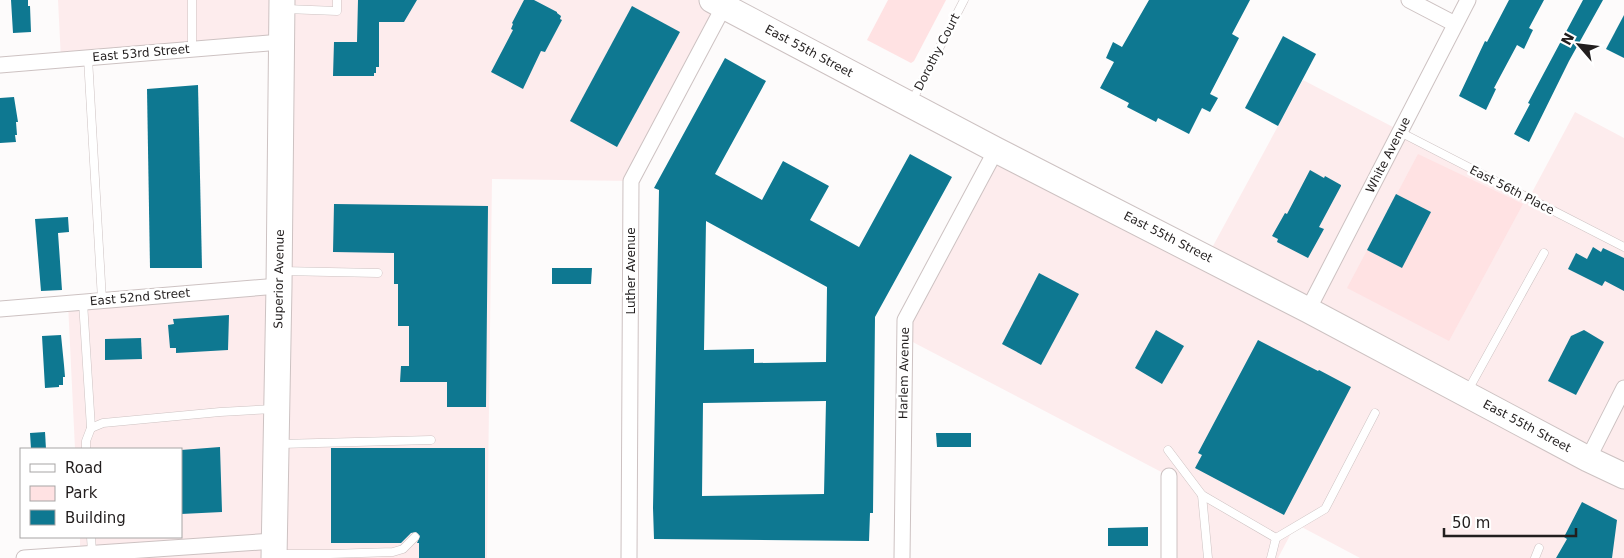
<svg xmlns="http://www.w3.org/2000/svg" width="1624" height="558" font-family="'DejaVu Sans',sans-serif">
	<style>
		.built { fill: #fdeced }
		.green { fill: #ffe2e3 }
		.building { fill: #0e7891; fill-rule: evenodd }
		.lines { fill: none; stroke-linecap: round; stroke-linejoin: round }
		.service-casing { stroke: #cdc2c2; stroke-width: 9 }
		.minor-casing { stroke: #cdc2c2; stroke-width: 17 }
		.primary-casing { stroke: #cdc2c2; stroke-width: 27 }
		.service { stroke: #fff; stroke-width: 8 }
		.minor { stroke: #fff; stroke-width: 15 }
		.primary { stroke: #fff; stroke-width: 25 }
		.labels { text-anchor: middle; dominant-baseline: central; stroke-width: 5; stroke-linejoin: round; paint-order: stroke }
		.street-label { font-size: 12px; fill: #221e1e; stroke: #fff }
	</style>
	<rect width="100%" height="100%" fill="#fdfbfb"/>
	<!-- built -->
	<g class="built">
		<path d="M58 0H712L724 6 631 181 492 179 487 558H24L80 554V537H181V449H75L68 303 279 286 281 42 61 60Z"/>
		<path d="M1303 80 1529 198 1575 112 1624 138V558H1360L1296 524 1278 558H1169V476L905 338 996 150 1207 257Z"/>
	</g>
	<!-- green -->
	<g class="green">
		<path d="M888 0H946L914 61 911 63 867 40Z"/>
		<path d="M1418 154 1523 204 1449 341 1347 288Z"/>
	</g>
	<!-- building -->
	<g class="building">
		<path d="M11 0H28V6H30L31 32 13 33Z"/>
		<path d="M358 0H417L404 22H379V67H376V73H374V76H333L334 42H357Z"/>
		<path d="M524 0H534L557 12V13L561 16 560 19 562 20 545 52 541 51 523 89 491 72 513 30 511 29 513 24 512 23Z"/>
		<path d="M1149 0H1250L1232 34 1239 38 1210 94 1218 98 1210 112 1202 108 1189 134 1158 118 1156 122 1127 107 1129 103 1100 88 1114 62 1106 58 1113 42 1122 47Z"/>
		<path d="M1509 0H1544L1529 28 1533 30 1531 34 1524 49 1517 45 1494 88 1496 89 1486 110 1459 96 1485 41 1487 42Z"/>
		<path d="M1583 0H1603L1569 61 1529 142 1514 134 1530 104 1528 103 1537 86Z"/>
		<path d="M632 6 680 32 617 147 570 121Z"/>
		<path d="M1624 15V58L1606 49Z"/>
		<path d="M1283 36 1316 54 1278 126 1245 108Z"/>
		<path d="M725 58 766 81 715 174 762 200 783 161 829 186 810 220 859 247 910 154 952 177 875 317 873 513H870L869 541 654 539 653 508 659 190 654 188ZM706 221 827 287 826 362 754 363V349L704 350ZM826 401 824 494 702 496 703 403Z"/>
		<path d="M198 85 202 268H150L147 89Z"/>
		<path d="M14 97 18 122H16L17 135H15L16 142 0 143V98Z"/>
		<path d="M1310 170 1324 178 1325 176 1341 185V186L1319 227 1324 229 1308 258 1277 242 1278 239 1272 236 1285 213 1287 214Z"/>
		<path d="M1396 194 1431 212 1402 268 1367 250Z"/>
		<path d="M334 204 488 206 486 407H447V382H400L401 366H409V326H398V284H394V253L333 252Z"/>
		<path d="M68 217 69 232 58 233 62 290 41 291 35 219Z"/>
		<path d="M1593 247 1601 252 1603 248 1624 258V291L1605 281 1602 286 1568 269 1576 253 1587 259Z"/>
		<path d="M552 268H592L591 284H552Z"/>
		<path d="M1039 273 1079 294 1041 365 1002 344Z"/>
		<path d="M229 315 228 350 176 353V348H170L168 325 174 324 173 319Z"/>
		<path d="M1156 330 1184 346 1162 384 1135 368Z"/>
		<path d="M1584 330 1604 342 1576 395 1548 381 1571 336Z"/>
		<path d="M61 335 64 365 65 377H63V385H59V387L45 388 42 336Z"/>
		<path d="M141 338 142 359 105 360V339Z"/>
		<path d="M1258 340 1318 371 1319 370 1351 387 1284 515 1195 468 1202 455 1198 453Z"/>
		<path d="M45 432 46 449H31L30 433Z"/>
		<path d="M936 433H971V447H937Z"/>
		<path d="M220 447 222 512 181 514V450Z"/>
		<path d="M331 448H485V558H419V543H417L420 536 416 532 411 533 401 543H331Z"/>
		<path d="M1582 502 1617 520 1612 558H1556L1567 539 1564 537Z"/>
		<path d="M1148 527V546H1108V528Z"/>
	</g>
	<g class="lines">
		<defs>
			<g id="service">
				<path d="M286 9 337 11V0"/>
				<path d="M192 49V0"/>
				<path d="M88 58 102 300"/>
				<path d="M911 103 964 0"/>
				<path d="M1400 132 1624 247"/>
				<path d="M281 271 378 273"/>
				<path d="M83 302 91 428"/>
				<path d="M1467 392 1544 253"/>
				<path d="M280 444 431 440"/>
				<path d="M86 449V441L91 428 103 423 220 412 274 409"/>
				<path d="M1168 450 1202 495 1276 538 1271 558"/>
				<path d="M1202 495 1208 558"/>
				<path d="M91 537 92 553"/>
				<path d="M1276 538 1325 509 1375 413"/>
				<path d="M279 554H330L393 552 403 549 415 537"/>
				<path d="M1535 558 1539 548"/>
			</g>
			<g id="minor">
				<path d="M1409 0 1455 24"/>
				<path d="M0 65 281 42"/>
				<path d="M0 309 279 286"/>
				<path d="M1308 310 1468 0"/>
				<path d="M1588 459 1624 388"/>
				<path d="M24 558 274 541"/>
				<path d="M629 558 631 181 724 6"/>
				<path d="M902 558 905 320 996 150"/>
				<path d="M1169 558V476"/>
			</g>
			<g id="primary">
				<path d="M712 0 996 150 1308 310 1588 459 1624 476"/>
				<path d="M274 558 279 286 282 0"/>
			</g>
		</defs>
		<!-- service casing -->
		<use href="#service" class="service-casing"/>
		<!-- minor casing -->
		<use href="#minor" class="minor-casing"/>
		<!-- primary casing -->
		<use href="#primary" class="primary-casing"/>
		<!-- service -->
		<use href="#service" class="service"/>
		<!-- minor -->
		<use href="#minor" class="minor"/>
		<!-- primary -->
		<use href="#primary" class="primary"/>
	</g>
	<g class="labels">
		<!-- street labels -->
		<g class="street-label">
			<text transform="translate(809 51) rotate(28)">East 55th Street</text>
			<text transform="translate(937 52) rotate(-63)">Dorothy Court</text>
			<text transform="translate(141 53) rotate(-5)">East 53rd Street</text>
			<text transform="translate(1388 155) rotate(-63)">White Avenue</text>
			<text transform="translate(1512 190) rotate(27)">East 56th Place</text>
			<text transform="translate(1168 237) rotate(27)">East 55th Street</text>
			<text transform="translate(631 271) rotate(-90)">Luther Avenue</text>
			<text transform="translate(279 279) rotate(-89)">Superior Avenue</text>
			<text transform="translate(140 297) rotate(-5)">East 52nd Street</text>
			<text transform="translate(904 373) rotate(-89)">Harlem Avenue</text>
			<text transform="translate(1527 426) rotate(28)">East 55th Street</text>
		</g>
	</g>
	<!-- legend -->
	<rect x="20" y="448" width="162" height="90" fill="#ffffff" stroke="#a7a5a5"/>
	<rect x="30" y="464" width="25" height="8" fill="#ffffff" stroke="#a7a5a5"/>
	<text x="65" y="473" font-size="15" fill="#221e1e">Road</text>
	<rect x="30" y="486" width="25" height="15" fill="#ffe2e3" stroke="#a7a5a5"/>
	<text x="65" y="498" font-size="15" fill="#221e1e">Park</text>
	<rect x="30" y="510" width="25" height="15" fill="#0e7891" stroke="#a7a5a5"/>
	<text x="65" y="523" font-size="15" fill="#221e1e">Building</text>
	<!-- north arrow -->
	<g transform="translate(1579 45) rotate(298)" stroke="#ffffff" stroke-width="4" paint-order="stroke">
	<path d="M0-4L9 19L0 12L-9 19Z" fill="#221e1e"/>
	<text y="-8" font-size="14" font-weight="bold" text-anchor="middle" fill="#221e1e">N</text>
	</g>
	<!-- scale -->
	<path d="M1444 528v8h132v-8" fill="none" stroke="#221e1e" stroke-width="2.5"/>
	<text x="1452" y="528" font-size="15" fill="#221e1e" stroke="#ffffff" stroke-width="4" paint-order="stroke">50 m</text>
</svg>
